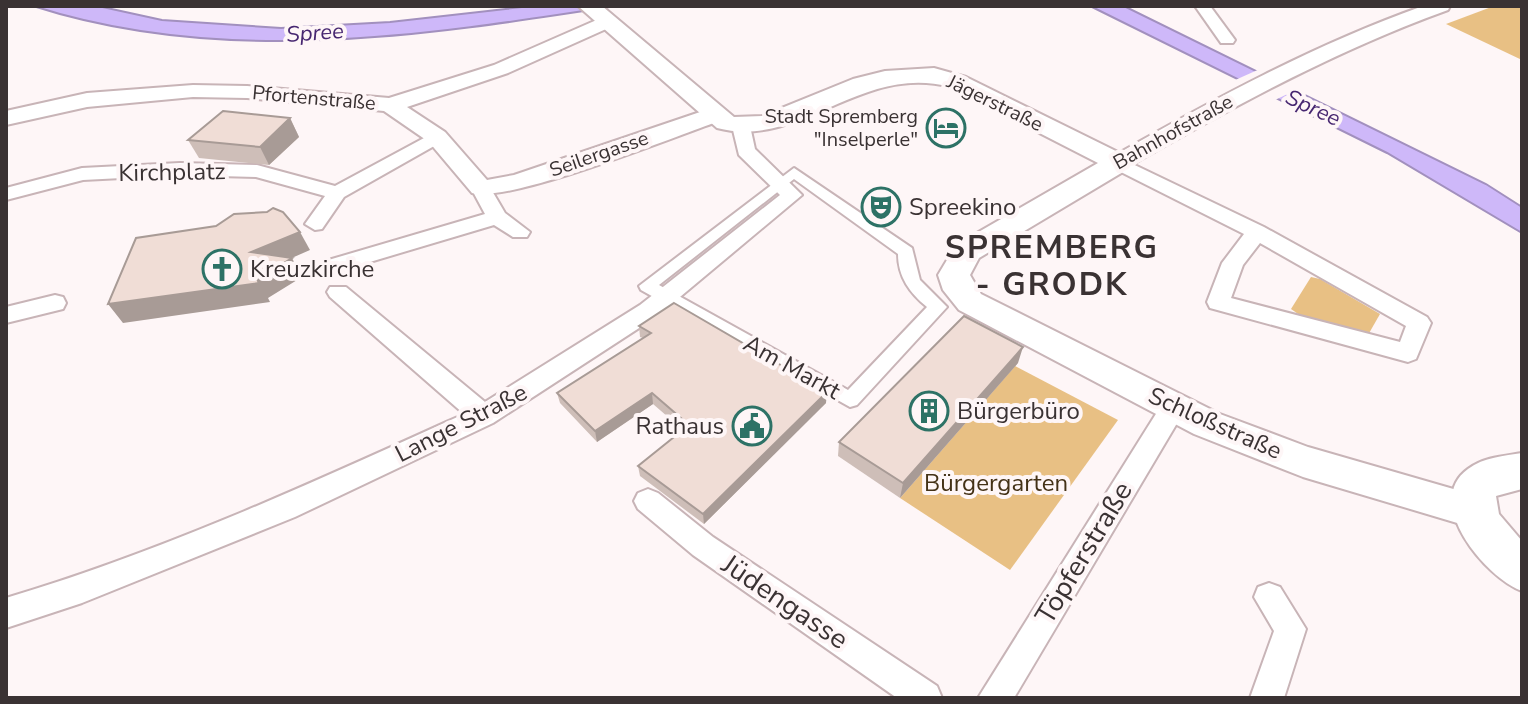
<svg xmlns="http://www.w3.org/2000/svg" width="1528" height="704" font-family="'Nunito Sans',sans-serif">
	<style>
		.green { fill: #e8c084 }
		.water { fill: #ceb8f9; stroke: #a290be; stroke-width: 2 }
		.pier { fill: #fef6f7 }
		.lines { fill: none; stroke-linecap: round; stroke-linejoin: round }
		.pedestrian-casing { stroke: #c8b4b7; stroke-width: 4 }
		.minor-casing { stroke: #c8b4b7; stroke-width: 4 }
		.tertiary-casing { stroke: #c8b4b7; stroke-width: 4 }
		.secondary-casing { stroke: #c8b4b7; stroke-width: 4 }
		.primary-casing { stroke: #c8b4b7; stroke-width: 4 }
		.pedestrian { fill: #fff; fill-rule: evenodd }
		.minor { fill: #fff; fill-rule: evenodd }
		.tertiary { fill: #fff; fill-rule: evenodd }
		.secondary { fill: #fff; fill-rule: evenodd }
		.primary { fill: #fff; fill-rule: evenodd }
		.wall { fill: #cebeb8 }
		.shaded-wall { fill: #a89b96 }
		.building { fill: #f0ddd6; stroke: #a89b96; stroke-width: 2 }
		.labels { text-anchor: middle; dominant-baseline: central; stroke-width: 8; stroke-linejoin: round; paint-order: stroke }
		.far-street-label { font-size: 20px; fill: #3a3233; stroke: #fef6f7 }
		.far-poi-label { font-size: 20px; fill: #3a3233; stroke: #fef6f7; text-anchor: end }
		.far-water-label { font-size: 22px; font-style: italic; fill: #472771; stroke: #fef6f7 }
		.street-label { font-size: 24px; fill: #3a3233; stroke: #fef6f7 }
		.poi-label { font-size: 24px; fill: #3a3233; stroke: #fef6f7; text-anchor: start }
		.park-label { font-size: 24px; fill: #443217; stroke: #fef6f7 }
		.near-street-label { font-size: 28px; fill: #3a3233; stroke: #fef6f7 }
		.district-label { font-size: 32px; font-weight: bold; letter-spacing: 2px; fill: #3a3233; stroke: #fef6f7 }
	</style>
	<rect width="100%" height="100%" fill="#fef6f7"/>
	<!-- green -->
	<g class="green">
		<path d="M1494 6H1522V60L1446 24Z"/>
		<path d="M1311 277 1320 279 1380 314 1368 335 1301 316 1291 309Z"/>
		<path d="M1015 366 1118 420 1010 570 900 498Z"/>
	</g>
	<!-- water -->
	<g class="water">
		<path d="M33 6H98L162 20 281 28 390 22 531 6H616C423 36 223 67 33 6Z"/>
		<path d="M1090 6 1126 7 1486 184 1522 207V233L1387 153Z"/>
	</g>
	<!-- pier -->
	<path class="pier" d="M1262 68 1302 87 1273 101 1233 81Z"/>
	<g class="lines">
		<defs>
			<path id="pedestrian" d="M794 168 912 248 920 280 947 307 857 405 850 407 641 290 639 286ZM794 179 898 254C898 277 910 293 927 307L848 390 659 285Z"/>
			<g id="minor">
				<path d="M1195 6H1210L1235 40 1233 43H1221Z"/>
				<path d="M741 121 750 126 755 149 802 195 656 317 493 423 295 517 82 603 6 628V598C164 551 314 482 464 414L330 297 327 292 330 287H346L485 402 640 305 780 195 739 155 732 126Z"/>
				<path d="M437 131 446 137 443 141 344 197 322 229 315 230 305 224 325 196 256 177 180 175 83 180 6 200V188L82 168 180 163 257 165 335 186Z"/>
				<path d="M1118 157 1264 227 1427 317 1431 323 1416 359 1408 362 1210 308 1207 302 1222 263 1244 234 1111 167 1108 163 1111 159ZM1260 243 1406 326 1400 342 1231 298 1243 265Z"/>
				<path d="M481 182 488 184 505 213 530 232 527 237H513L494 225 333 273 325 271 322 266 325 261 485 214 471 188Z"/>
				<path d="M55 295 63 297 66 303 63 309 6 323V307Z"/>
				<path d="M1173 398 1182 401 1186 408 1014 698H978L1164 401Z"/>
				<path d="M648 489 658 493 713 537 937 686 942 698H897L693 555 638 509 634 501 638 493Z"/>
				<path d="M1269 583 1280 587 1306 629 1284 698H1250L1274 631 1254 597 1258 587Z"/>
			</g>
			<g id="tertiary">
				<path d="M1423 6H1450L1448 10C1334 51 1231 108 1126 168H1110L1106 163 1110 158C1211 101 1313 45 1423 6Z"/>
				<path d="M608 15 618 21 615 25 508 73 407 107 445 132 487 180 514 175 706 110H722L725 115 722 120C676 136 511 203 472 193L429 142 384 111 247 98 193 97 87 107 6 125V111L87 93 193 85 247 86 389 98 494 65Z"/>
			</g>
			<path id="secondary" d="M578 6H602L734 117 762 116 853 79 885 71 934 68 966 77 1128 157 1131 163 1128 169 979 258 970 275 981 294 1220 414 1308 447 1488 499 1494 511 1488 523 1474 528 1303 477 1194 434 959 310 943 290 938 275 956 245 1098 163 950 87C861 63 800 150 717 128Z"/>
			<path id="primary" d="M1522 453V489L1496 496 1499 514 1522 541V591C1486 578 1422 502 1468 469 1484 457 1504 456 1522 453Z"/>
		</defs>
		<!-- pedestrian casing -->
		<use href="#pedestrian" class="pedestrian-casing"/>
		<!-- minor casing -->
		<use href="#minor" class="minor-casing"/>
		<!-- tertiary casing -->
		<use href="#tertiary" class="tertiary-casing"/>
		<!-- secondary casing -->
		<use href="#secondary" class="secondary-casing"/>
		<!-- primary casing -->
		<use href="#primary" class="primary-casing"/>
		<!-- pedestrian -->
		<use href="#pedestrian" class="pedestrian"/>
		<!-- minor -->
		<use href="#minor" class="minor"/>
		<!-- tertiary -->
		<use href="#tertiary" class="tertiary"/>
		<!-- secondary -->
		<use href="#secondary" class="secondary"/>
		<!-- primary -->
		<use href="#primary" class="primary"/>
	</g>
	<!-- wall -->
	<g class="wall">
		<path d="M290 118 299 137 269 165 199 158 188 140Z"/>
		<path d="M639 326 826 403 704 524 640 476 638 466 683 430 653 404 597 442 560 403 557 393 643 338 640 337Z"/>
		<path d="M1018 363 900 498 838 456 839 442Z"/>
	</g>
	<!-- shaded-wall -->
	<g class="shaded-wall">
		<path d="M290 118 299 137 269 165 260 147Z"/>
		<path d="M300 232 310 250 262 271 251 252Z"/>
		<path d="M292 258 302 277 268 298 270 302 123 323 108 304 257 279Z"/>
		<path d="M1023 347 1018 363 900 498 903 483Z"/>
		<path d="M827 392 826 403 704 524 703 514Z"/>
		<path d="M652 393 653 404 597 442 595 431Z"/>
	</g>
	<!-- building -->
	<g class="building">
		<path d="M223 111 290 118 260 147 188 140Z"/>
		<path d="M273 208 283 212 300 232 251 252 292 258 257 279 259 283 108 304 136 238 216 226 234 214 267 212Z"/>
		<path d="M674 303 827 392 703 514 638 466 689 425 652 393 595 431 557 393 651 333 639 326Z"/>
		<path d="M964 316 1023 347 903 483 839 442Z"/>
	</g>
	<!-- icons -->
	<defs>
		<symbol id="hotel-ring" viewBox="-11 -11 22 22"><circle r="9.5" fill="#fef6f7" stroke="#2d7266" stroke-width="1.5"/><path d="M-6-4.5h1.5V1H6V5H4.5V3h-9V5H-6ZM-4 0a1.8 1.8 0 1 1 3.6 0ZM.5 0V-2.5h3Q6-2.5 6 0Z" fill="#2d7266"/></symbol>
		<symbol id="theatre-ring" viewBox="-11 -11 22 22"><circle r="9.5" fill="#fef6f7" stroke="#2d7266" stroke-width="1.5"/><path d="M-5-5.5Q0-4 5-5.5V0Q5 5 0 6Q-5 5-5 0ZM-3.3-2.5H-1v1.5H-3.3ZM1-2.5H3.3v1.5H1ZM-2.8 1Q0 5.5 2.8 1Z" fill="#2d7266"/></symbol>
		<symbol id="church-ring" viewBox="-11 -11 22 22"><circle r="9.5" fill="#fef6f7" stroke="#2d7266" stroke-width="1.5"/><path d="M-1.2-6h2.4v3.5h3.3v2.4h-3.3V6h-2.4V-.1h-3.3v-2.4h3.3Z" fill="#2d7266"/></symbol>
		<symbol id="building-ring" viewBox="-11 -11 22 22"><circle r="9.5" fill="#fef6f7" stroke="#2d7266" stroke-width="1.5"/><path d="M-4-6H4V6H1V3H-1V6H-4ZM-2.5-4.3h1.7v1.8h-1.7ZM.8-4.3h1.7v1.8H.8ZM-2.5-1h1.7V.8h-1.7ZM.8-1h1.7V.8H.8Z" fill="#2d7266"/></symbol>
		<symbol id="civic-ring" viewBox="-11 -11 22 22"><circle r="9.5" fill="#fef6f7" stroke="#2d7266" stroke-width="1.5"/><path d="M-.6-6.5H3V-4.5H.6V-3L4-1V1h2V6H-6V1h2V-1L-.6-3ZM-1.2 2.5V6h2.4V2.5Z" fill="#2d7266"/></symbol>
	</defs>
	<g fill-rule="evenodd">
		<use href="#hotel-ring" x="924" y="106" width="44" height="44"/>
		<use href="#theatre-ring" x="859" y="185" width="44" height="44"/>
		<use href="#church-ring" x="200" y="247" width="44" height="44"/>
		<use href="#building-ring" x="907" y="389" width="44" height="44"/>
		<use href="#civic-ring" x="730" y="404" width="44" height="44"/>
	</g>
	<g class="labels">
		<!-- far-street labels -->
		<g class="far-street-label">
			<text transform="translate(314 98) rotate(5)">Pfortenstraße</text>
			<text transform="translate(995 103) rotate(26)">Jägerstraße</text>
			<text transform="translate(1173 132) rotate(-29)">Bahnhofstraße</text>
			<text transform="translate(599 154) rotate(-19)">Seilergasse</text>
		</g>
		<!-- far-poi labels -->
		<g class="far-poi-label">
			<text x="918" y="116">Stadt Spremberg<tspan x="918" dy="23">"Inselperle"</tspan></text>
		</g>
		<!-- far-water labels -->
		<g class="far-water-label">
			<text transform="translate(315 33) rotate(-4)">Spree</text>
			<text transform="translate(1313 108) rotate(25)">Spree</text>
		</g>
		<!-- street labels -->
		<g class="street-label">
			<text transform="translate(172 172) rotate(-1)">Kirchplatz</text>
			<text transform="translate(792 367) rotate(29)">Am Markt</text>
			<text transform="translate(461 423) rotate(-27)">Lange Straße</text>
			<text transform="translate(1215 423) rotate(24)">Schloßstraße</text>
		</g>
		<!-- poi labels -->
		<g class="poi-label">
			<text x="909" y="207">Spreekino</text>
			<text x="250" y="269">Kreuzkirche</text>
			<text x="957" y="411">Bürgerbüro</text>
			<text x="724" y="426" text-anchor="end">Rathaus</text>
		</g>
		<!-- park labels -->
		<g class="park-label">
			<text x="996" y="483">Bürgergarten</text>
		</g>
		<!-- near-street labels -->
		<g class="near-street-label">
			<text transform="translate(1084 553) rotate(-59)">Töpferstraße</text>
			<text transform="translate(785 602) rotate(34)">Jüdengasse</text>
		</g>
		<!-- district labels -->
		<g class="district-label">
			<text x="1052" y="247">SPREMBERG<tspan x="1052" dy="37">- GRODK</tspan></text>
		</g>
	</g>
	<!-- border -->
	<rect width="1528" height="704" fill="none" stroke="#3a3233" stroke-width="16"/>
</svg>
